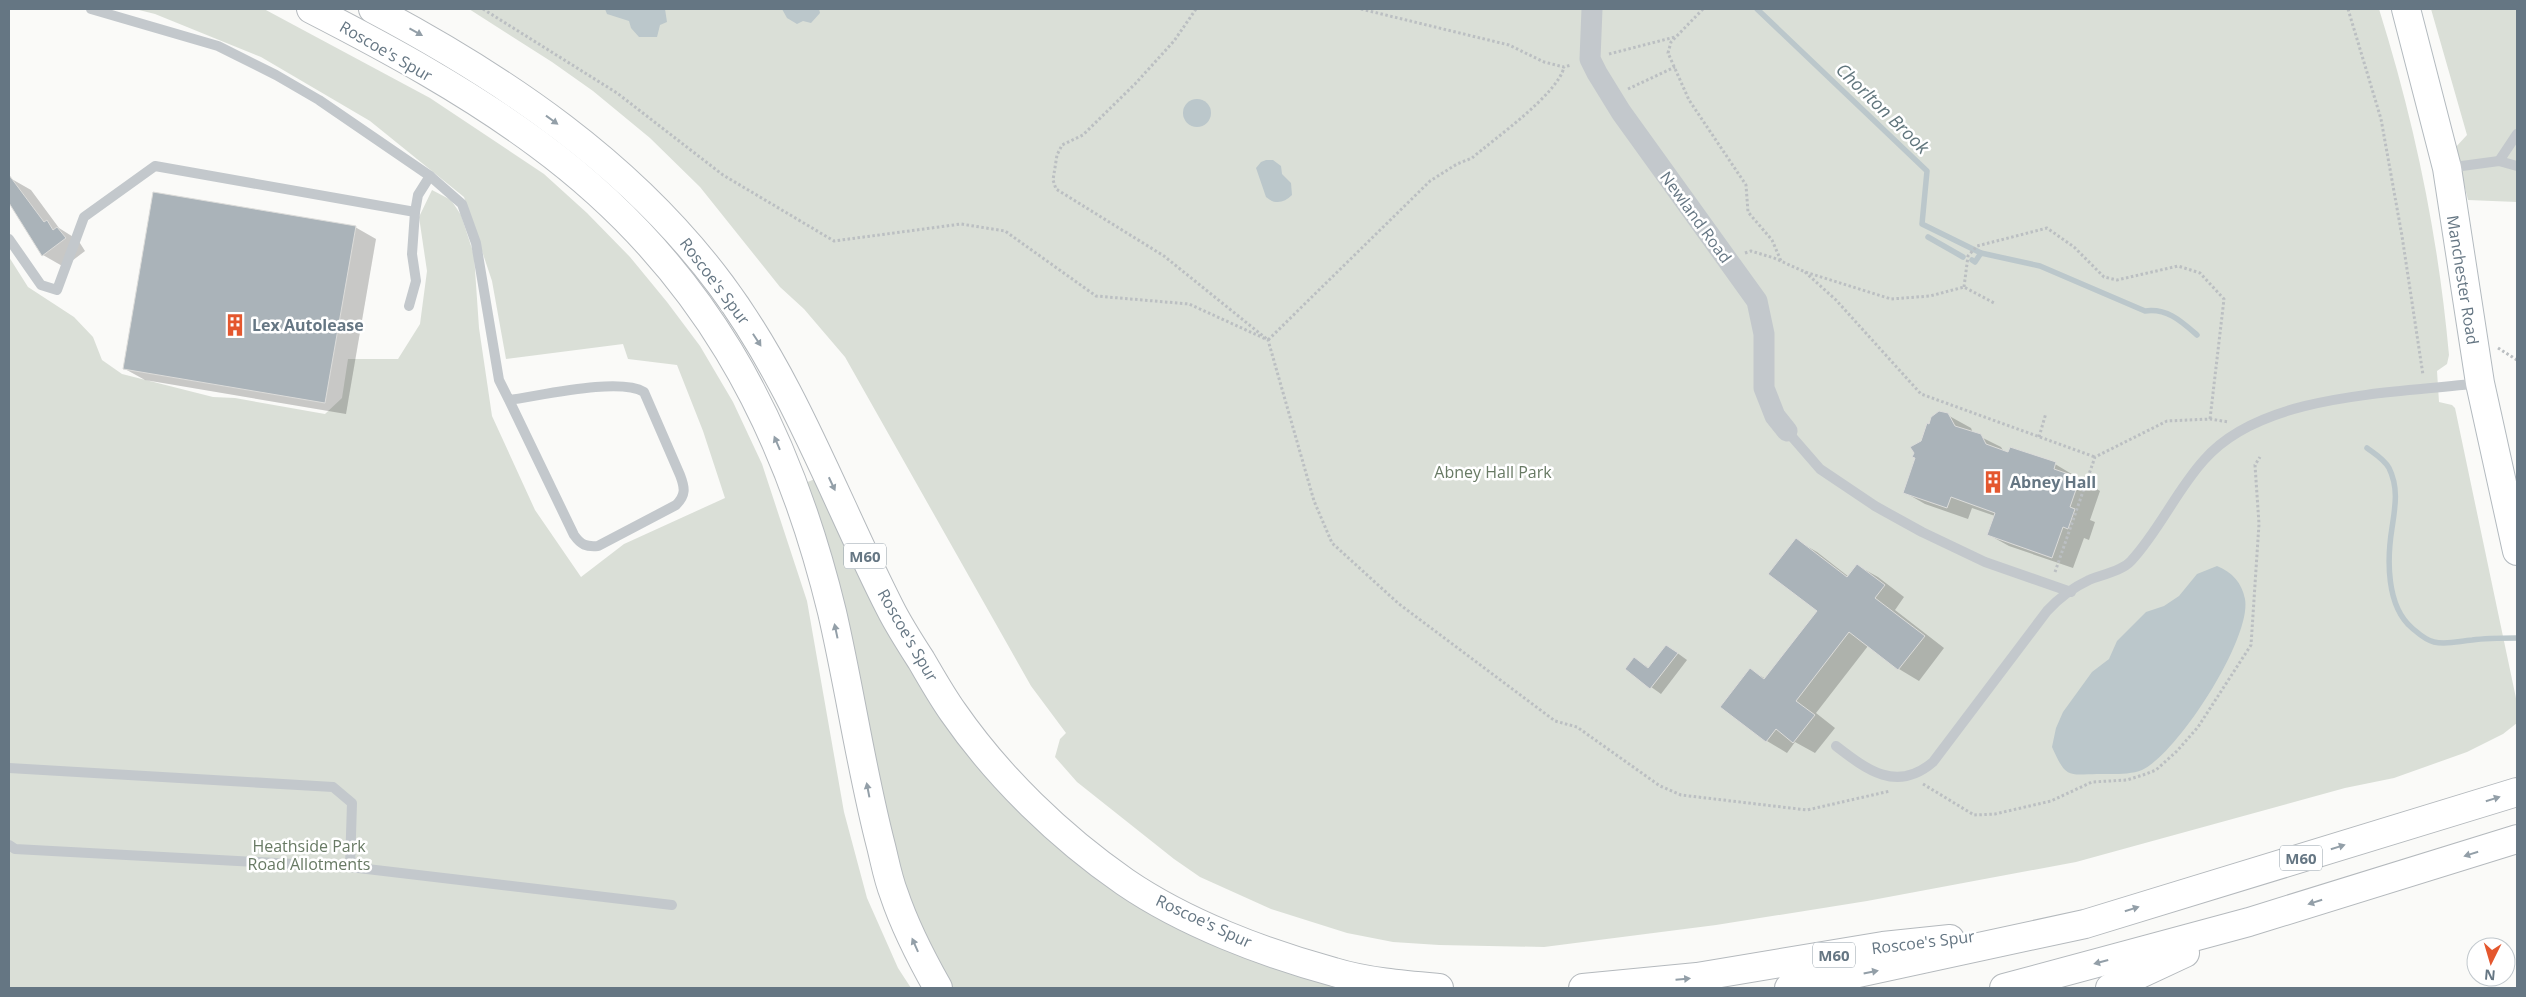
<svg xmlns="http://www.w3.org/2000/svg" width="2526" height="997" font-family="'Open Sans',sans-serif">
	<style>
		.green { fill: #dadfd7 }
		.water { fill: #bbc7cb }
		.shadow { fill: #0003 }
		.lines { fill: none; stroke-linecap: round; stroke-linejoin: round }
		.stream { stroke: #bbc7cb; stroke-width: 5.5 }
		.building { fill: #aab3b9; stroke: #dcdcda }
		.secondary-casing { stroke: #b3babf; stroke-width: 30 }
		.highway-casing { stroke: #b4b9bd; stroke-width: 30 }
		.path { stroke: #bbbfc2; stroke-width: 3; stroke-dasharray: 2.5 2.5; stroke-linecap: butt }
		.lane { stroke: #c3c8cc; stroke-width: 10 }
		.street { stroke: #c3c8cc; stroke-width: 21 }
		.secondary { stroke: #fff; stroke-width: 28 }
		.highway { stroke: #fff; stroke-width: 28 }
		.oneway { fill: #939fa8 }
		.labels { text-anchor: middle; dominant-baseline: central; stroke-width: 5; stroke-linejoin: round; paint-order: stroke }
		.shield { fill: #fff; stroke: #939fa8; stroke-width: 1 }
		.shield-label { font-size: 15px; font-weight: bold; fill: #657683 }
		.street-label { font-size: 16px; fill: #657683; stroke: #fff }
		.poi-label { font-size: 16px; font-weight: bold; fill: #657683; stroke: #fff; text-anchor: start }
		.park-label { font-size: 16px; fill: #687a64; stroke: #fff }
		.water-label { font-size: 18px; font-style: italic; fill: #60757c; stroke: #fff }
	</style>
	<rect width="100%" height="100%" fill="#fafaf8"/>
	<!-- green -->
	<g class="green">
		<path d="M135 9H264L430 98 544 174 587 213 630 257 667 302 700 346 733 402 762 464 807 601 844 812 867 898 898 968 911 988H9V257L28 287 74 317 93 337 102 360 122 374 213 397 235 398 325 414 342 398 348 359H398L420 324 427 271 419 217 432 190 451 200 461 215 474 255 479 328 492 416 535 510 581 577 624 544 725 498 703 431 677 365 628 359 623 344 506 359 492 281 464 197 370 121 261 57 155 14Z"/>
		<path d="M469 9H2379C2415 124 2438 235 2449 355L2447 364 2437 371 2439 402 2452 405 2455 408 2517 703V723L2503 734 2467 752 2394 778 2345 788 2076 862 1867 901 1716 925 1544 947 1439 945 1393 942 1347 933 1271 909 1200 877 1174 859 1077 782 1055 757 1060 739 1066 733 1031 686 845 357 804 309 780 287 700 187 650 138 593 91 552 62Z"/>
		<path d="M2431 9H2517V202L2468 200 2455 148 2467 135Z"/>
		<path d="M815 479 898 647 1102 878 1355 988H953C937 959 919 929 909 896 882 818 872 736 856 655 843 597 823 540 805 483Z"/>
	</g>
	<!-- water -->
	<g class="water">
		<path d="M605 9H665L667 22 660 25 657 37H639L631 28 629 21 607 14Z"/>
		<path d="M782 9H819L820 13 811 23 803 21 797 24 787 18Z"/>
		<circle cx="1197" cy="113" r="14"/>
		<path d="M1266 160H1273L1281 166 1282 174 1291 183 1292 195C1284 203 1275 205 1266 197L1256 168 1261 162Z"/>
		<path d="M2217 566C2232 572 2242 583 2245 599 2252 638 2178 753 2142 770 2130 775 2111 774 2097 774 2067 775 2066 778 2052 747L2056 728 2063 712 2092 672 2109 659 2117 641 2146 612 2164 606 2179 596 2197 574Z"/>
	</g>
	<!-- shadow -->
	<g class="shadow">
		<path d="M10 178 31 190 59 228 78 240 85 251 64 267 43 255 9 201Z"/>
		<path d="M355 227 376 239 346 414 145 380 125 369Z"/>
		<path d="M1942 412 1971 428 1973 433 2001 447 2004 452 2055 464 2100 491 2090 520 2095 522 2089 540 2084 538 2073 568 2009 546 1989 535 1995 516 1972 508 1968 519 1925 504 1904 492 1922 442Z"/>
		<path d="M1796 540 1817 552 1849 577 1858 566 1878 577 1904 597 1895 610 1944 648 1919 681 1899 669 1868 646 1816 713 1835 728 1815 753 1795 742 1787 753 1767 741 1750 670 1766 679 1819 611Z"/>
		<path d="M1676 652 1687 660 1661 694 1626 669 1635 659 1649 668Z"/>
	</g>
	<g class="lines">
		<!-- stream -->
		<g class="stream">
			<path d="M1757 9 1927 171 1922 224 1981 253 2040 266 2145 311C2167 308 2181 321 2197 335"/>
			<path d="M1928 237 1963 257"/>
			<path d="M1972 260 1975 262 1981 253"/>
			<path d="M2367 448C2375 454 2384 459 2389 468 2399 488 2395 508 2392 528 2387 559 2386 606 2412 628 2418 633 2425 640 2434 642 2447 645 2459 641 2472 640 2487 638 2502 638 2517 638"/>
		</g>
	</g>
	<!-- building -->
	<g class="building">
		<path d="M9 175 44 222 47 220 53 230 57 227 66 238 42 256 9 203Z"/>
		<path d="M153 192 356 226 325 403 123 369Z"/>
		<path d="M1939 411 1948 413 1955 426 1981 434 1986 444 2008 452 2010 447 2056 462 2054 469 2080 478 2070 507 2075 509 2068 529 2063 527 2052 558 1987 535 1995 513 1951 497 1947 508 1903 493 1915 458 1912 457 1914 453 1910 447 1921 441 1927 423 1929 424 1931 417Z"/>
		<path d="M1796 538 1847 577 1857 564 1885 585 1875 598 1925 636 1898 670 1849 632 1796 701 1815 715 1793 743 1776 729 1766 742 1720 707 1750 668 1764 679 1817 611 1768 574Z"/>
		<path d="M1666 645 1678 653 1650 689 1625 669 1634 657 1648 668Z"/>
	</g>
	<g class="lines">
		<defs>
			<path id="secondary" d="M2406 9 2447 168 2480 383 2517 551"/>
			<g id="highway">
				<path d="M311 9C389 49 468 92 538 144 701 264 785 419 832 612 850 690 861 769 881 846 885 862 888 879 894 894 905 927 921 958 938 988"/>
				<path d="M373 9C505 79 631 164 721 285 794 383 835 500 890 608 899 626 910 643 921 660 931 677 941 695 953 712 998 777 1060 837 1125 882 1185 923 1264 953 1334 972 1367 982 1404 985 1439 988"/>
				<path d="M1583 988 1697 977 1883 946 1950 939"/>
				<path d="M1789 988 2085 924 2517 792"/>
				<path d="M2004 988 2249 922 2517 839"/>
				<path d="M2110 988 2185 953"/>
			</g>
		</defs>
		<!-- secondary casing -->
		<use href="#secondary" class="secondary-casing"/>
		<!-- highway casing -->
		<use href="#highway" class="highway-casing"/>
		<!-- path -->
		<g class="path">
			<path d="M483 9 617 93 723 175 834 241 961 224 1005 231 1096 296 1189 304 1268 340 1314 501 1332 543 1399 604 1555 721 1577 727 1660 786 1681 795 1807 810 1890 791"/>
			<path d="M1196 9 1174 41 1135 84 1083 135 1062 145 1057 155 1053 180 1056 189 1164 256 1268 340 1430 181 1457 164 1472 158C1494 139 1558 94 1564 67"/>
			<path d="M1361 9 1509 45 1544 62 1564 67 1571 65"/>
			<path d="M1703 9 1671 42 1668 53 1689 100 1746 185 1748 212 1772 240 1781 261"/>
			<path d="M2348 9 2381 119 2402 236 2423 375"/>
			<path d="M1609 54 1675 37"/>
			<path d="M1628 89 1675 67"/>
			<path d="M1745 253 1751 251 1774 258 1805 272 1891 299 1930 296 1964 287 1996 304"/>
			<path d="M1805 272 1836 300 1921 394 2095 457"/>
			<path d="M1964 287 1968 256 1977 246 2047 228 2074 247 2104 277 2117 280 2178 266 2200 273 2224 299 2210 419"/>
			<path d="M2498 348 2517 360"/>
			<path d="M2039 437 2046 413"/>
			<path d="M2055 572 2095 457 2167 421 2210 419 2229 422"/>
			<path d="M1923 784 1974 815 1995 814 2051 801 2092 782 2127 780 2143 775 2156 770 2177 751 2198 727 2251 645 2259 524 2255 465 2260 457"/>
		</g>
		<!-- lane -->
		<g class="lane">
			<path d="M91 9 218 46 276 75 319 100 430 176 462 204 476 243 499 380 509 400 574 535C581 545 586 547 598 546L676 505C686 495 685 488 680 475L644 392C619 377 540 396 509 400"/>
			<path d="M2499 161 2517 134"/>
			<path d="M2447 168 2499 161 2517 166"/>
			<path d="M9 239 41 285 57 290 84 217 155 166 415 212"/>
			<path d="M409 306 416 281 412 254 415 212 418 195 430 176"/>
			<path d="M1787 431 1820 469 1875 506 1922 532 1985 562 2071 592"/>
			<path d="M1836 746C1867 770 1897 793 1933 762L2047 611C2058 599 2074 587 2089 580 2101 575 2122 571 2131 561 2159 531 2176 491 2204 460 2263 392 2396 394 2479 383"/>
			<path d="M9 768 333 787 352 803 350 867"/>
			<path d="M9 845 15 849 350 867 672 905"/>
		</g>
		<!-- street -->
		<path class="street" d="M1592 9 1590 59 1597 73 1621 112 1757 301 1764 334V388L1775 416 1787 431"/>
		<!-- secondary -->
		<use href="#secondary" class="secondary"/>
		<!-- highway -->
		<use href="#highway" class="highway"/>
	</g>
	<!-- one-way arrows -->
	<defs><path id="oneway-solid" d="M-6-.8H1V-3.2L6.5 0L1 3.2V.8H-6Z" transform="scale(1.25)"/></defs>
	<g class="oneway">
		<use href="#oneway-solid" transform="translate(416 32) rotate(29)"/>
		<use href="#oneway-solid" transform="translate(552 120) rotate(36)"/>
		<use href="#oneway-solid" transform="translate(757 340) rotate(57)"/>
		<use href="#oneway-solid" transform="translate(777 443) rotate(-113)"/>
		<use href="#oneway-solid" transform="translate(832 484) rotate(65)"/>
		<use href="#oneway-solid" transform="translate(836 631) rotate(-102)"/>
		<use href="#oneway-solid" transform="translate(868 790) rotate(-101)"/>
		<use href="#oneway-solid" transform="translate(2493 799) rotate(-17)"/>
		<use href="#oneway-solid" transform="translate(2338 847) rotate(-17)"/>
		<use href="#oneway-solid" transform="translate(2471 854) rotate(163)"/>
		<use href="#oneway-solid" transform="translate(2315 902) rotate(163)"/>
		<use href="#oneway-solid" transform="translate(2132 909) rotate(-17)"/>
		<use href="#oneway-solid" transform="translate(915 945) rotate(-114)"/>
		<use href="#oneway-solid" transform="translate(2101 962) rotate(165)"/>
		<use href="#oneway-solid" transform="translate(1871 972) rotate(-11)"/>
		<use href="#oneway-solid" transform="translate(1683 979) rotate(-5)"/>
	</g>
	<!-- icons -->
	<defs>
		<symbol id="building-bare" viewBox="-9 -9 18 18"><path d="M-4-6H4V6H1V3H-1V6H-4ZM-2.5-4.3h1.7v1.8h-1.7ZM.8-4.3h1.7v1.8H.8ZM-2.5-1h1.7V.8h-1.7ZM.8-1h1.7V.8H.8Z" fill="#e4572e" stroke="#fff" stroke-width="2.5" paint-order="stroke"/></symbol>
	</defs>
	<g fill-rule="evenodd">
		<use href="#building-bare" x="219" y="309" width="32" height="32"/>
		<use href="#building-bare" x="1977" y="466" width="32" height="32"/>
	</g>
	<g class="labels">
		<!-- shield labels -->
		<g class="shield">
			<rect x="844" y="543.5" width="42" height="25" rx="4"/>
			<rect x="2280" y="845.5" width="42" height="25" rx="4"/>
			<rect x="1813" y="942.5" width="42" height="25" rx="4"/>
		</g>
		<g class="shield-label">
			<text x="865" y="556">M60</text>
			<text x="2301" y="858">M60</text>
			<text x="1834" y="955">M60</text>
		</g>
		<!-- street labels -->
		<g class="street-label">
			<text transform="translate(386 51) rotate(30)">Roscoe's Spur</text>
			<text transform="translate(1696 217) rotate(54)">Newland Road</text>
			<text transform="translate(2463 280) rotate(81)">Manchester Road</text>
			<text transform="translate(715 281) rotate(53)">Roscoe's Spur</text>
			<text transform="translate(908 635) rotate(60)">Roscoe's Spur</text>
			<text transform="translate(1204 921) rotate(25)">Roscoe's Spur</text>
			<text transform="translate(1923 942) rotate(-7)">Roscoe's Spur</text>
		</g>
		<!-- poi labels -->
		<g class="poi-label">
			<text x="252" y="325">Lex Autolease</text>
			<text x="2010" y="482">Abney Hall</text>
		</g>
		<!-- park labels -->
		<g class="park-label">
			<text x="1493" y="472">Abney Hall Park</text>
			<text x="309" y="846">Heathside Park<tspan x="309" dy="18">Road Allotments</tspan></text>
		</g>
		<!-- water labels -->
		<g class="water-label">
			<text transform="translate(1883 108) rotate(44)">Chorlton Brook</text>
		</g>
	</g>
	<!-- border -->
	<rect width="2526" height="997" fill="none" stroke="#657683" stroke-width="20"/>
	<!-- north arrow -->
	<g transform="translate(2491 962) rotate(185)"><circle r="24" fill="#ffffff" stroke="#c1c8cd"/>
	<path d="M0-4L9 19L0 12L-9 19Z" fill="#e4572e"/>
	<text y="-8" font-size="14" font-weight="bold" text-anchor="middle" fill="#657683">N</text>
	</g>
</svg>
